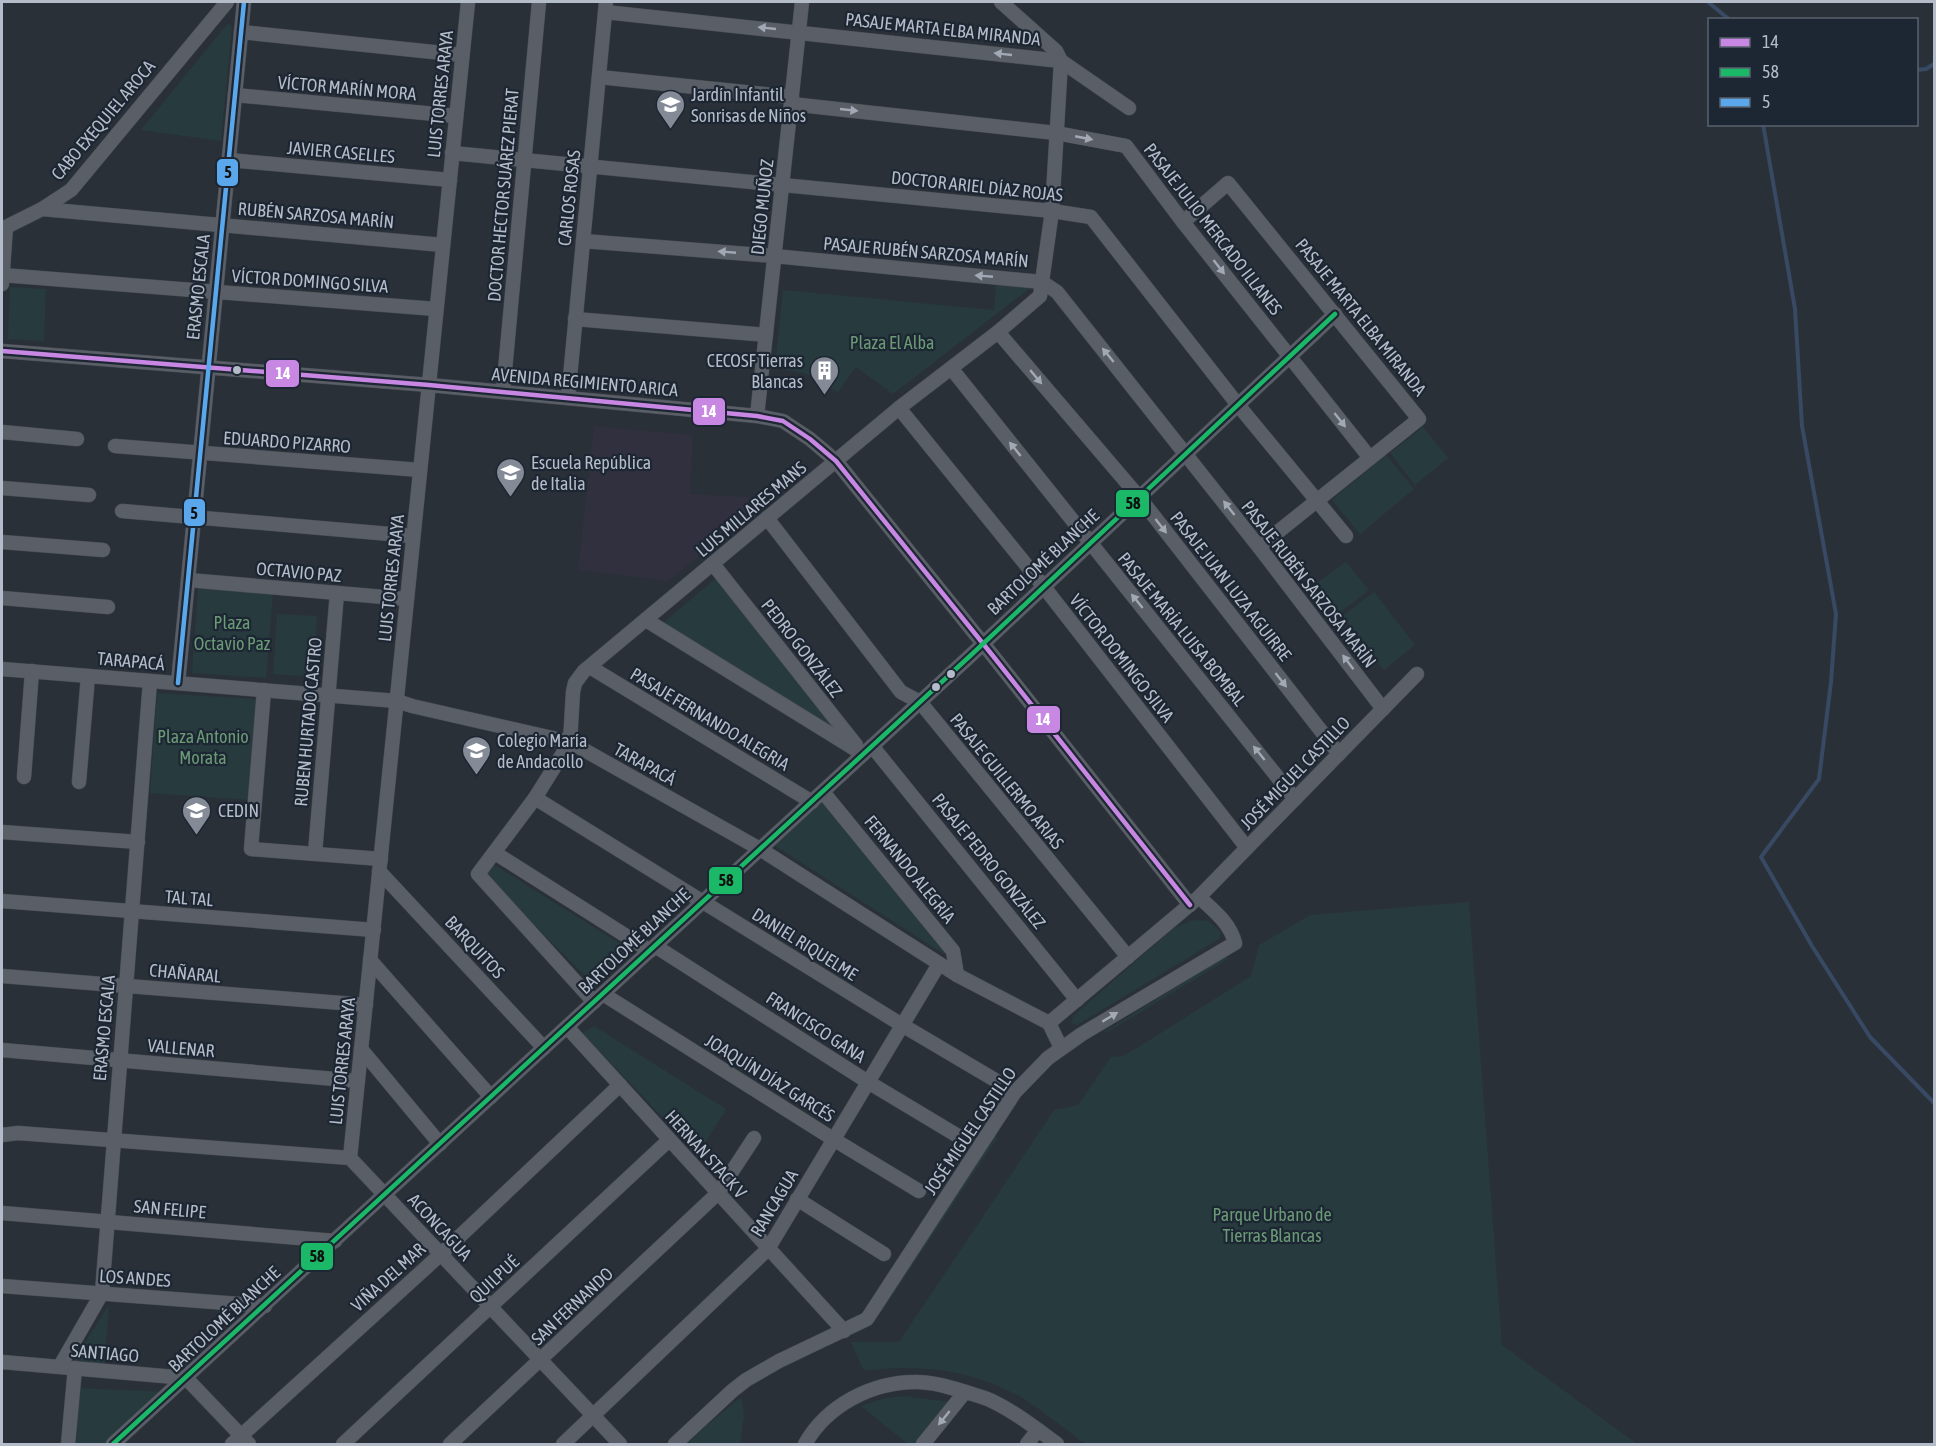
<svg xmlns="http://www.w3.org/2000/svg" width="1936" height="1446" font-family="'Asap Condensed',sans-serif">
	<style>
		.medical { fill: #31303e }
		.green { fill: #273a3e }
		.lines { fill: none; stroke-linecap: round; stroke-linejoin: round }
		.stream { stroke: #384963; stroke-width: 4 }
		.minor-casing { stroke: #484c53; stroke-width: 15 }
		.minor { stroke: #5a5e66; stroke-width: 14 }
		.bus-1-casing { stroke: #1d2633; stroke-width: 9 }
		.bus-2-casing { stroke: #1d2633; stroke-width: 9 }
		.bus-3-casing { stroke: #1d2633; stroke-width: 9 }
		.bus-1 { stroke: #c787e3; stroke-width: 4.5 }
		.bus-2 { stroke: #1ab867; stroke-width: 4.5 }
		.bus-3 { stroke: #5aa8eb; stroke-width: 4.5 }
		.oneway { fill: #a2a9b5 }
		.bus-dot { fill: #b4bcc9; stroke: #1d2633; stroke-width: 2 }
		.labels { text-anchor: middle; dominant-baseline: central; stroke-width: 4.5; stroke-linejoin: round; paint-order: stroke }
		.street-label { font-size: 18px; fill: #b4bcc9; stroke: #1d2633 }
		.poi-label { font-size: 18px; fill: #b4bcc9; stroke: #1d2633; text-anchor: start }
		.park-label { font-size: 18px; fill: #6b9a76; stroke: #1d2633 }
		.line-badge { stroke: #1d2633; stroke-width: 2 }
		.badge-label { font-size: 16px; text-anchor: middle; font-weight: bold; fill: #fff }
		.pale-badge-label { font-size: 16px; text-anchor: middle; font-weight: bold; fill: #111 }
	</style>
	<rect width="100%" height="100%" fill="#2a3038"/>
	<!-- medical -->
	<path class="medical" d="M594 426 693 435 690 494 771 498 668 581 578 570Z"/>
	<!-- green -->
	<g class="green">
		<path d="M228 23 232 26 221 141 141 130Z"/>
		<path d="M996 282 1034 285 893 394 856 367 838 392 824 386 816 376 775 367 783 290 994 310Z"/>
		<path d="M10 287 46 289 44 341 8 339Z"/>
		<path d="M1423 427 1448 458 1415 485 1390 453Z"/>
		<path d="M1386 455 1414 489 1360 534 1332 500Z"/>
		<path d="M1346 562 1369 590 1339 613 1317 583Z"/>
		<path d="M716 578 846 737 662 624Z"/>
		<path d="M198 587 273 593 266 678 192 673Z"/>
		<path d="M1374 592 1415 645 1384 670 1343 616Z"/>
		<path d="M277 614 317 616 314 677 273 674Z"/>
		<path d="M157 693 256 699 249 800 150 793Z"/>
		<path d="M821 801 944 949 947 956 774 845Z"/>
		<path d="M493 864 632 951 592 983 484 874Z"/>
		<path d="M1469 902 1502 1345 1637 1444H1086C1066 1430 1047 1414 1027 1401 977 1370 920 1363 864 1371L851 1342H899L1054 1110 1078 1105 1111 1057 1123 1056 1140 1046 1251 976 1259 945 1310 915Z"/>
		<path d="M1192 920 1208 921 1221 932 1219 939 1077 1025 1071 1023 1073 1016 1174 928Z"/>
		<path d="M1226 956 1228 959 1106 1033 1104 1032Z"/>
		<path d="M594 1026 726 1109 698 1154 582 1033Z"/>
		<path d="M995 1136 997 1138 883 1310 881 1311Z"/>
		<path d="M109 1305 104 1366 77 1363 75 1358Z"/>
		<path d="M80 1388 166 1392 105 1444H76Z"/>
		<path d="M905 1396 949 1402 915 1444H908L861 1406 885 1398Z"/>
		<path d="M740 1398 742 1399 744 1416 740 1444H687L707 1425Z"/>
	</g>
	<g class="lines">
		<!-- stream -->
		<g class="stream">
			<path d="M1708 2 1730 20"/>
			<path d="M1916 70 1926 69 1934 64"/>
			<path d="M1763 124 1795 309 1802 426 1836 614 1831 682 1819 779 1761 857 1812 946 1870 1037 1934 1103"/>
		</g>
		<defs>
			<g id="minor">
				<path d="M1001 2 1056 51 1061 61 1129 108"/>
				<path d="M605 12 1061 61"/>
				<path d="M241 32 462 55"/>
				<path d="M599 77 792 97"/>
				<path d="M235 95 456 116"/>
				<path d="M791 104 1056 133 1126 146 1183 222 1370 458"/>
				<path d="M452 153 1052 211 1091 217 1238 405 1346 536"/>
				<path d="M229 160 450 180"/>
				<path d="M42 209 443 245"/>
				<path d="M1183 222 1228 183 1419 419 1259 547"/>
				<path d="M2 229 42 209 71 190 227 2"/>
				<path d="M583 241 774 256 1042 282 1057 292 1259 547 1383 709"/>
				<path d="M2 275 436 309"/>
				<path d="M2 284 6 227"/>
				<path d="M575 319 766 335"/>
				<path d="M998 332 1139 497 1339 754"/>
				<path d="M2 351 429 385 757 416 783 421 810 439 836 461 993 656 1190 905"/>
				<path d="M951 368 1295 799"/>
				<path d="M503 392 539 2"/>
				<path d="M568 398 606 2"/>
				<path d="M899 408 1044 587 1247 848"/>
				<path d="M757 416 802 2"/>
				<path d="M2 432 77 439"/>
				<path d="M115 446 420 470"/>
				<path d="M2 488 89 495"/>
				<path d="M122 511 413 536"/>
				<path d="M767 518 901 692 920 702 1128 957"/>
				<path d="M2 542 103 550"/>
				<path d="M713 564 856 745"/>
				<path d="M188 580 407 599"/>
				<path d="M2 598 108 607"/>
				<path d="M646 620 863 754"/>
				<path d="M590 667 812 802"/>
				<path d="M2 669 397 701 412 706 570 742 760 849 957 975 1049 1023 1061 1048"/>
				<path d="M178 683 244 2"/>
				<path d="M264 690 251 849 381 859"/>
				<path d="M872 746 1077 1000"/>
				<path d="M24 777 32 671"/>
				<path d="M79 782 88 676"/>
				<path d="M823 792 953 951 957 975"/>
				<path d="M535 798 902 1025 995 1080"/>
				<path d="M2 832 138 842"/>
				<path d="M315 853 337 593"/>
				<path d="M495 853 650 951"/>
				<path d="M379 871 544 1048"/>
				<path d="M2 901 374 930"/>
				<path d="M655 946 868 1082 958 1136"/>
				<path d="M370 960 491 1097"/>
				<path d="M2 976 366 1005"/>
				<path d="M603 994 833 1139 919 1191"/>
				<path d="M594 1002 478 874 535 798 570 742 573 692 575 683 584 671 899 408 998 332 1040 296 1052 211 1061 61"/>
				<path d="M1049 1023 1199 897 1417 674"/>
				<path d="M567 1027 844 1331"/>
				<path d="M361 1049 440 1144"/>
				<path d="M2 1050 358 1081"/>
				<path d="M2 1135 18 1133 350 1158 620 1444"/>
				<path d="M350 1158 468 2"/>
				<path d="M797 1199 884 1254"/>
				<path d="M2 1213 335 1241"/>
				<path d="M2 1286 265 1306"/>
				<path d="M2 1362 186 1378 249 1444"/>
				<path d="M60 1366 102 1293 150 681"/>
				<path d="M68 1444 75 1368"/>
				<path d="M113 1444 970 656 1335 314"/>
				<path d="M232 1444 441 1254 620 1085"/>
				<path d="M343 1444 669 1140"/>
				<path d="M450 1444 718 1193 754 1138"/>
				<path d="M563 1444 768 1249 939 964"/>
				<path d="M675 1444 732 1391 746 1380 779 1361 867 1319 1015 1092 1048 1058 1082 1034 1235 943C1230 923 1214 911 1199 897"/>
				<path d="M805 1444C827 1405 872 1382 916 1382 933 1382 949 1387 966 1392 974 1395 984 1397 992 1401 1015 1412 1037 1429 1057 1444"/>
				<path d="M923 1444 965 1392"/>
				<path d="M1027 1444 1038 1430"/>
			</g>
		</defs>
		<!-- minor casing -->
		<use href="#minor" class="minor-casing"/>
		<!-- minor -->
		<use href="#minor" class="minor"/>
		<defs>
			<path id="bus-1" d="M2 351 429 385 757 416 783 421 810 439 836 461 993 656 1190 905"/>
			<path id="bus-2" d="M113 1444 970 656 1335 314"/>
			<path id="bus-3" d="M178 683 244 2"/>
		</defs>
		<!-- bus-1 casing -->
		<use href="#bus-1" class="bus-1-casing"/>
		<!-- bus-2 casing -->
		<use href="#bus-2" class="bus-2-casing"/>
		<!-- bus-3 casing -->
		<use href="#bus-3" class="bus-3-casing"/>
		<!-- bus-1 -->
		<use href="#bus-1" class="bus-1"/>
		<!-- bus-2 -->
		<use href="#bus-2" class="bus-2"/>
		<!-- bus-3 -->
		<use href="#bus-3" class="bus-3"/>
	</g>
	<!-- one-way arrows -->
	<defs><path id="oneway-solid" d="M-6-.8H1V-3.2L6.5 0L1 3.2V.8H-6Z" transform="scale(1.5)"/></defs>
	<g class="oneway">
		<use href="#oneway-solid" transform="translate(767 28) rotate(-174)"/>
		<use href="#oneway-solid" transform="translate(1003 54) rotate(-174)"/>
		<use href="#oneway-solid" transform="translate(849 110) rotate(6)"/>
		<use href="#oneway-solid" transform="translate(1084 138) rotate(11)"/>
		<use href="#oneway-solid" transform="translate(727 252) rotate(-175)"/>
		<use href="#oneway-solid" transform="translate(1219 267) rotate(52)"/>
		<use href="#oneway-solid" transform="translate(984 276) rotate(-175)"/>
		<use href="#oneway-solid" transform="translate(1108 355) rotate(-129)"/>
		<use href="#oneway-solid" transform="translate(1036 377) rotate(50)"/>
		<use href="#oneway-solid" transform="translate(1340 420) rotate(52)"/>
		<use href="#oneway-solid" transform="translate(1015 449) rotate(-129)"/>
		<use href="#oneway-solid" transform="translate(1229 508) rotate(-128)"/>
		<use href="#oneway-solid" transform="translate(1161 526) rotate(52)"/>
		<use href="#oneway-solid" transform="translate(1137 601) rotate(-129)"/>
		<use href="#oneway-solid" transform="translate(1348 662) rotate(-127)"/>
		<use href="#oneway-solid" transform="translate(1281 680) rotate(52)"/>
		<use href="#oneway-solid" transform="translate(1259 753) rotate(-129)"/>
		<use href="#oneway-solid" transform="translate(1110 1017) rotate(-31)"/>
		<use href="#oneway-solid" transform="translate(944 1418) rotate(129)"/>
	</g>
	<!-- icons -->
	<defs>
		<symbol id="school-pin" viewBox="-11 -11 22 30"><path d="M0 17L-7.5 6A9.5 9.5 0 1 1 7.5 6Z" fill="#848b96" stroke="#1d2633"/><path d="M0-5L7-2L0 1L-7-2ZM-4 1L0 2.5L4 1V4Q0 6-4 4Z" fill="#fff"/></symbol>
		<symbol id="building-pin" viewBox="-11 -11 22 30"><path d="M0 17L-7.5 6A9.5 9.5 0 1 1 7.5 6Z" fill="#848b96" stroke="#1d2633"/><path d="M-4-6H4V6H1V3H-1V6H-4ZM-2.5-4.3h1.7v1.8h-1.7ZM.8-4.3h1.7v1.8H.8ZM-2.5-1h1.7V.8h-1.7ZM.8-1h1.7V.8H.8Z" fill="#fff"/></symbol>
	</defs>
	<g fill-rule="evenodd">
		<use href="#school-pin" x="654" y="88" width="33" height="45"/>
		<use href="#building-pin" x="808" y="354" width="33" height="45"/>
		<use href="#school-pin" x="494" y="456" width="33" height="45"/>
		<use href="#school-pin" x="460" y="734" width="33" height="45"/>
		<use href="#school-pin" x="180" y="794" width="33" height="45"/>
	</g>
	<!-- markers -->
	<g class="bus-dot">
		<circle cx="237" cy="370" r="5"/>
		<circle cx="951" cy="674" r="5"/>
		<circle cx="936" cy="687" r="5"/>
	</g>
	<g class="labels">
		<!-- street labels -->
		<g class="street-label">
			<text transform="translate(943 29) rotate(6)">PASAJE MARTA ELBA MIRANDA</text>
			<text transform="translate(347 88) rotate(5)">VÍCTOR MARÍN MORA</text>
			<text transform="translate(440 94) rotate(-84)">LUIS TORRES ARAYA</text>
			<text transform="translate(103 120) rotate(-50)">CABO EXEQUIEL AROCA</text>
			<text transform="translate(341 152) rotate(5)">JAVIER CASELLES</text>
			<text transform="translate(977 186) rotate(6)">DOCTOR ARIEL DÍAZ ROJAS</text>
			<text transform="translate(503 195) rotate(-85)">DOCTOR HECTOR SUÁREZ PIERAT</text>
			<text transform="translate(569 198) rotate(-84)">CARLOS ROSAS</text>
			<text transform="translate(762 207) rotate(-84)">DIEGO MUÑOZ</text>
			<text transform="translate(316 215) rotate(5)">RUBÉN SARZOSA MARÍN</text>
			<text transform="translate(1213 229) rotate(52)">PASAJE JULIO MERCADO ILLANES</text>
			<text transform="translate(926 252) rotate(5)">PASAJE RUBÉN SARZOSA MARÍN</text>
			<text transform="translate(310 281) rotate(4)">VÍCTOR DOMINGO SILVA</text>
			<text transform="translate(198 287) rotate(-84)">ERASMO ESCALA</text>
			<text transform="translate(1361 317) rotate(51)">PASAJE MARTA ELBA MIRANDA</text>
			<text transform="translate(585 382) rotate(5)">AVENIDA REGIMIENTO ARICA</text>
			<text transform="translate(287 442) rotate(4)">EDUARDO PIZARRO</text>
			<text transform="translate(751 509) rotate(-40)">LUIS MILLARES MANS</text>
			<text transform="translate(1043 562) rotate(-43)">BARTOLOMÉ BLANCHE</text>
			<text transform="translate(299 572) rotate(5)">OCTAVIO PAZ</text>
			<text transform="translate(391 578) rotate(-84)">LUIS TORRES ARAYA</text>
			<text transform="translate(1309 584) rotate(52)">PASAJE RUBÉN SARZOSA MARÍN</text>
			<text transform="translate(1231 586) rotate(52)">PASAJE JUAN LUZA AGUIRRE</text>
			<text transform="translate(1182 629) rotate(51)">PASAJE MARÍA LUISA BOMBAL</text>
			<text transform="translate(802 648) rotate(52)">PEDRO GONZÁLEZ</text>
			<text transform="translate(1122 658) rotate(52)">VÍCTOR DOMINGO SILVA</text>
			<text transform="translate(131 661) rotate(5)">TARAPACÁ</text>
			<text transform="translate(710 719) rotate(31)">PASAJE FERNANDO ALEGRIA</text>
			<text transform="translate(308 722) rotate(-85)">RUBEN HURTADO CASTRO</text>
			<text transform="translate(645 764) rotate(29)">TARAPACÁ</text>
			<text transform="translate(1295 773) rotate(-46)">JOSÉ MIGUEL CASTILLO</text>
			<text transform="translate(1007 781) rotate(51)">PASAJE GUILLERMO ARIAS</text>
			<text transform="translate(989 861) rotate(51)">PASAJE PEDRO GONZÁLEZ</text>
			<text transform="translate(910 869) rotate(51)">FERNANDO ALEGRÍA</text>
			<text transform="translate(189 898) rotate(4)">TAL TAL</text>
			<text transform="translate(634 941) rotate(-43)">BARTOLOMÉ BLANCHE</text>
			<text transform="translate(805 944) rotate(32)">DANIEL RIQUELME</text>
			<text transform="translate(475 947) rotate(47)">BARQUITOS</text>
			<text transform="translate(185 973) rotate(5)">CHAÑARAL</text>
			<text transform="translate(816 1027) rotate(33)">FRANCISCO GANA</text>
			<text transform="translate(104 1028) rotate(-85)">ERASMO ESCALA</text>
			<text transform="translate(181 1048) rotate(5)">VALLENAR</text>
			<text transform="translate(342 1061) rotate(-84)">LUIS TORRES ARAYA</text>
			<text transform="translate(770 1078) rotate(32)">JOAQUÍN DÍAZ GARCÉS</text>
			<text transform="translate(970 1131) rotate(-56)">JOSÉ MIGUEL CASTILLO</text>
			<text transform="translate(706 1154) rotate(48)">HERNAN STACK V</text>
			<text transform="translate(774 1203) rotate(-59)">RANCAGUA</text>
			<text transform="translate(170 1209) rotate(5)">SAN FELIPE</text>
			<text transform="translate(440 1227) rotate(47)">ACONCAGUA</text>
			<text transform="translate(388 1277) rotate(-42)">VIÑA DEL MAR</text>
			<text transform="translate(135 1278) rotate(4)">LOS ANDES</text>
			<text transform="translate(494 1279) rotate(-43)">QUILPUÉ</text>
			<text transform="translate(572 1306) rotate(-43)">SAN FERNANDO</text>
			<text transform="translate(224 1319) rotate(-43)">BARTOLOMÉ BLANCHE</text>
			<text transform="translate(105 1353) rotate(5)">SANTIAGO</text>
		</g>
		<!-- poi labels -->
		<g class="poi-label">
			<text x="691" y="94">Jardín Infantil<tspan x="691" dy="21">Sonrisas de Niños</tspan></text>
			<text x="803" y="360" text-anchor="end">CECOSF Tierras<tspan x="803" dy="21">Blancas</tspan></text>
			<text x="531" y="462">Escuela República<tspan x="531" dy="21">de Italia</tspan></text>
			<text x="497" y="740">Colegio María<tspan x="497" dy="21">de Andacollo</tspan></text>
			<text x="218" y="810">CEDIN</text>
		</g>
		<!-- park labels -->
		<g class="park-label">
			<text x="892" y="342">Plaza El Alba</text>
			<text x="232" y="622">Plaza<tspan x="232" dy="21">Octavio Paz</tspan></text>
			<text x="203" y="736">Plaza Antonio<tspan x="203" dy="21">Morata</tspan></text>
			<text x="1272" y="1214">Parque Urbano de<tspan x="1272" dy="21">Tierras Blancas</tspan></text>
		</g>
	</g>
	<g class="line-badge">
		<rect x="216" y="158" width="23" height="29" rx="6" fill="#5aa8eb"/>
		<rect x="265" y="359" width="35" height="29" rx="6" fill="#c787e3"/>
		<rect x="692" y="397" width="34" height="29" rx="6" fill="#c787e3"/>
		<rect x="1115" y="489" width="35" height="29" rx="6" fill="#1ab867"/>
		<rect x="183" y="498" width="23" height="29" rx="6" fill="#5aa8eb"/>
		<rect x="1026" y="705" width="35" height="29" rx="6" fill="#c787e3"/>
		<rect x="708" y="866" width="35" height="29" rx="6" fill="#1ab867"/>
		<rect x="300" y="1242" width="34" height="29" rx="6" fill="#1ab867"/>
	</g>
	<g class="badge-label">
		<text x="283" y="379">14</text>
		<text x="709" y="417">14</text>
		<text x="1043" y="725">14</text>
	</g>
	<g class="pale-badge-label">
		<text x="228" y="178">5</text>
		<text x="1133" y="509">58</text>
		<text x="194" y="519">5</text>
		<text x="726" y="886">58</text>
		<text x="317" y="1262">58</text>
	</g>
	<!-- border -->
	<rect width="1936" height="1446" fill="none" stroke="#b4bcc9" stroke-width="6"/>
	<!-- legend -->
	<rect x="1708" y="18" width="210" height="108" fill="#1d2633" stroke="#59626f" stroke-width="1.5"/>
	<rect x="1720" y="38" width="30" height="9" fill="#c787e3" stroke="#59626f" stroke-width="1.5"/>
	<text x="1762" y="48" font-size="18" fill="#b4bcc9">14</text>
	<rect x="1720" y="68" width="30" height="9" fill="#1ab867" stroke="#59626f" stroke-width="1.5"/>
	<text x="1762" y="78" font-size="18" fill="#b4bcc9">58</text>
	<rect x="1720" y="98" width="30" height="9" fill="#5aa8eb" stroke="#59626f" stroke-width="1.5"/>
	<text x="1762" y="108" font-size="18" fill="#b4bcc9">5</text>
</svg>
